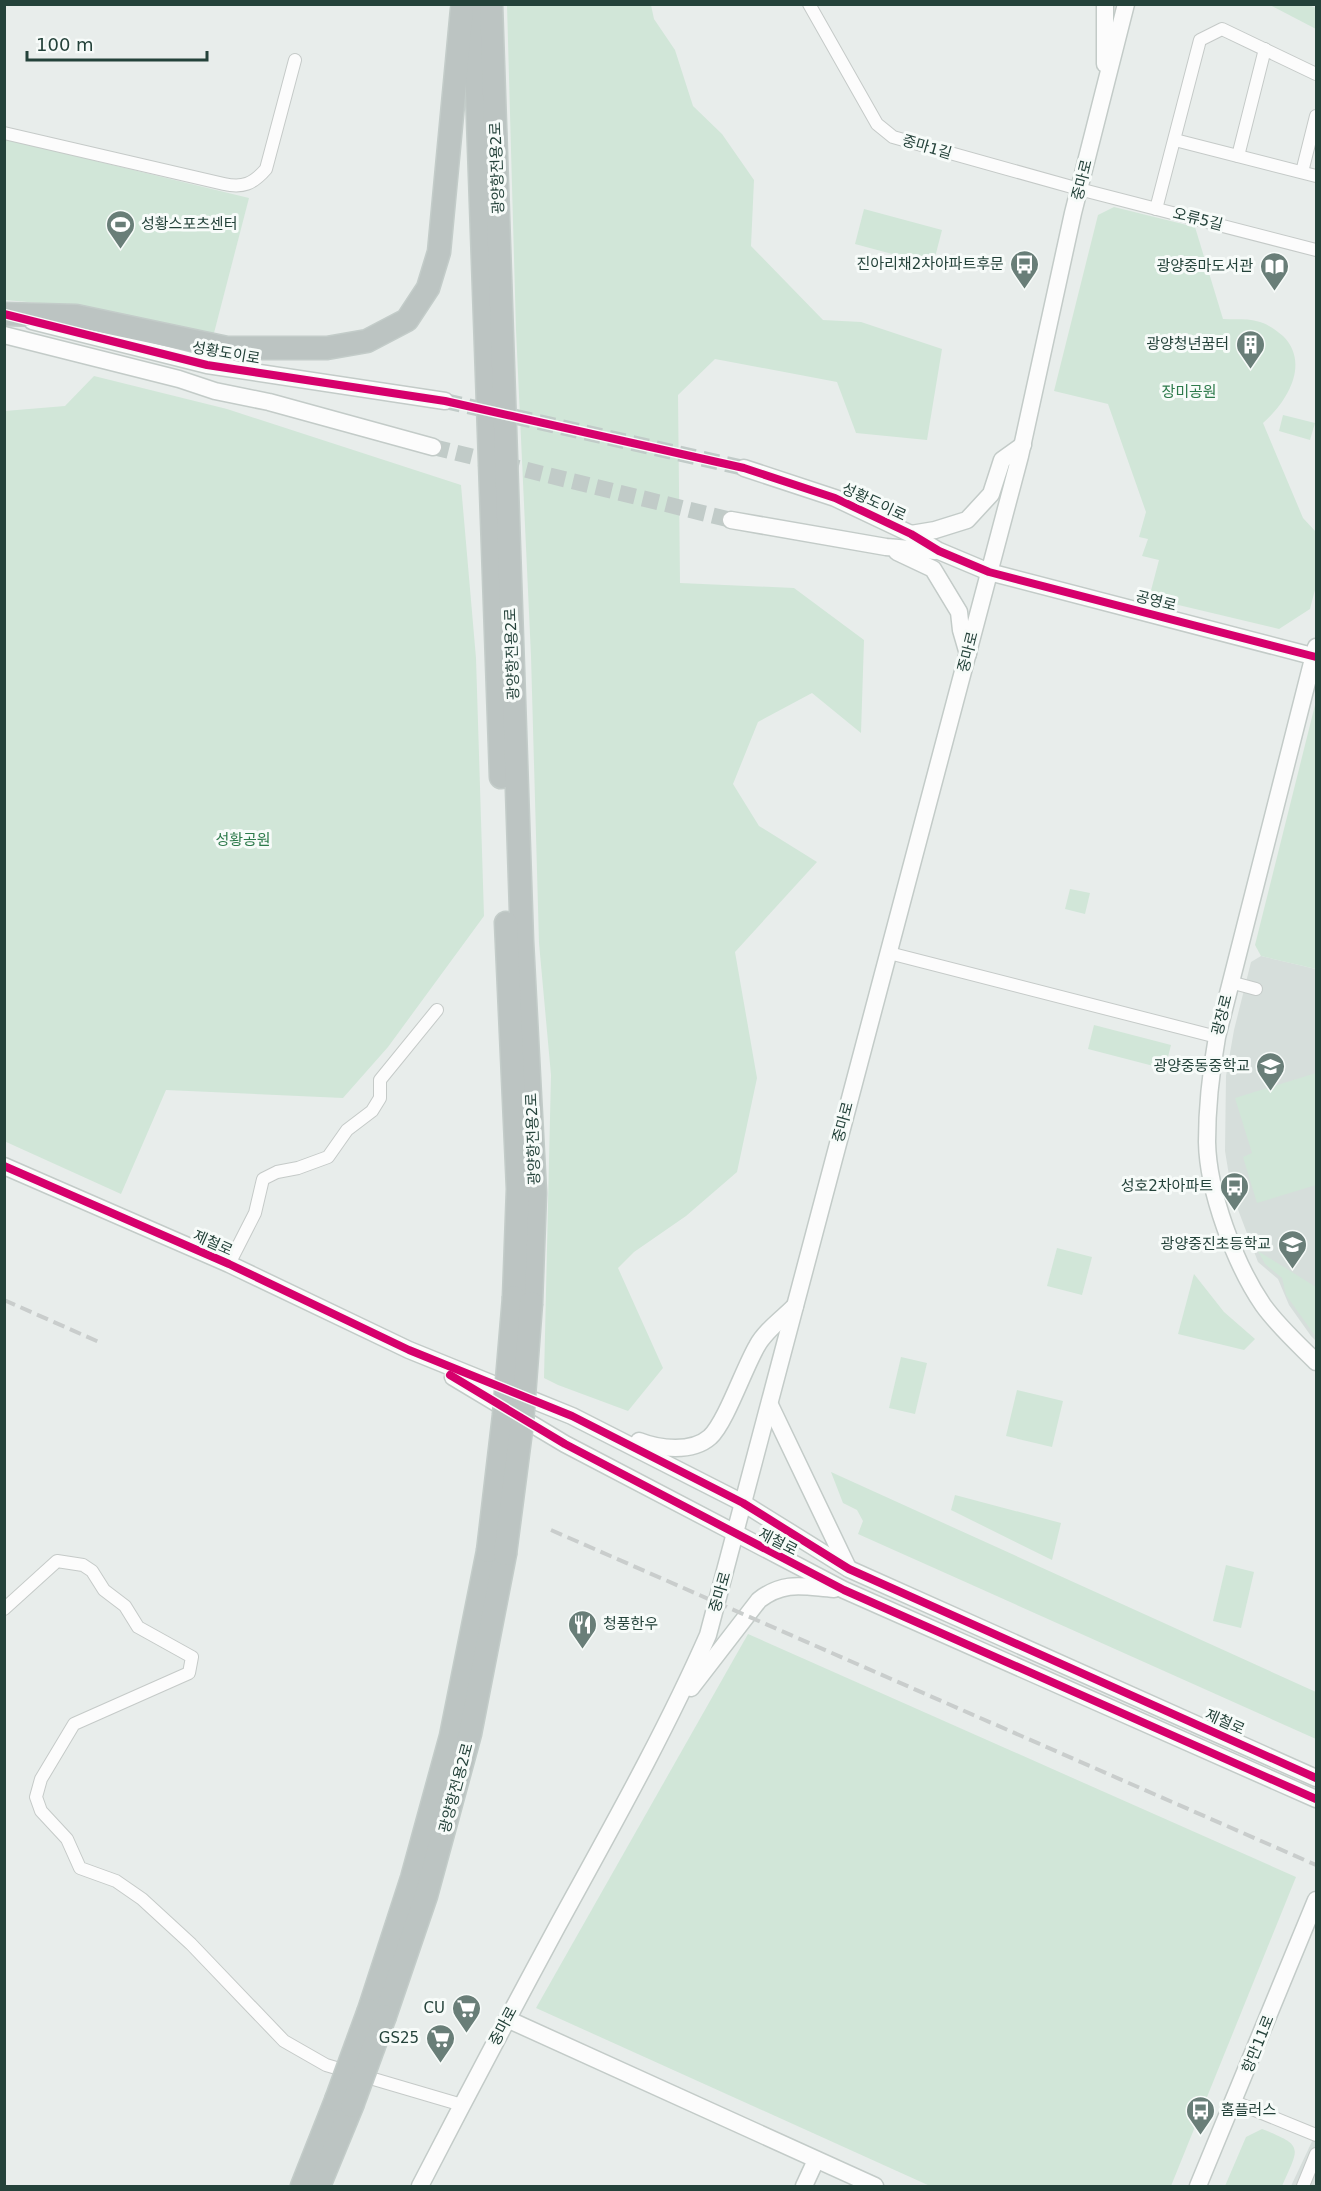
<svg xmlns="http://www.w3.org/2000/svg" width="1321" height="2191" font-family="'DejaVu Sans','Noto Sans KR',sans-serif">
	<style>
		.built { fill: #d6dedb }
		.green { fill: #d1e6d8 }
		.lines { fill: none; stroke-linecap: round; stroke-linejoin: round }
		.secondary-tunnel { stroke: #c1cbc8; stroke-width: 16; stroke-dasharray: 16 8; stroke-linecap: butt }
		.street-casing { stroke: #c5cac8; stroke-width: 14 }
		.secondary-casing { stroke: #c3cbc8; stroke-width: 19 }
		.highway-casing { stroke: #c3ccc9; stroke-width: 25 }
		.street { stroke: #fcfcfc; stroke-width: 12 }
		.secondary { stroke: #fcfcfc; stroke-width: 16 }
		.highway { stroke: #bcc4c2; stroke-width: 22 }
		.rail { stroke: #c9cdcc; stroke-width: 4; stroke-dasharray: 12 6; stroke-linecap: butt }
		.highway-bridge-casing { stroke: #c3ccc9; stroke-width: 25; stroke-linecap: butt }
		.highway-bridge { stroke: #bcc4c2; stroke-width: 22 }
		.cycleway-casing { stroke: #f7fbf9; stroke-width: 11 }
		.cycleway { stroke: #d6006c; stroke-width: 8 }
		.labels { text-anchor: middle; dominant-baseline: central; stroke-width: 6; stroke-linejoin: round; paint-order: stroke }
		.street-label { font-size: 15px; fill: #24423a; stroke: #f7fbf9 }
		.poi-label { font-size: 15px; fill: #24423a; stroke: #f7fbf9; text-anchor: end }
		.park-label { font-size: 15px; fill: #2d7a4b; stroke: #f7fbf9 }
	</style>
	<rect width="100%" height="100%" fill="#e8edeb"/>
	<!-- built -->
	<g class="built">
		<path d="M1261 956 1316 969V1341L1311 1336 1289 1305 1278 1279 1258 1262 1232 1194 1225 1151 1226 1076 1234 1030 1251 962Z"/>
		<path d="M1316 2133V2186H1291Z"/>
	</g>
	<!-- green -->
	<g class="green">
		<path d="M507 5H651L654 19 675 50 693 106 722 134 754 180 751 246 823 320 861 322 942 349 927 440 856 433 837 382 715 359 678 395 680 583 794 588 864 640 861 733 812 693 758 722 733 784 759 826 817 862 735 952 757 1078 737 1172 686 1216 634 1252 618 1268 663 1368 628 1411 558 1385 544 1378 551 1075 539 943 531 656 516 330Z"/>
		<path d="M1270 5H1309L1316 8V29Z"/>
		<path d="M5 139 249 198 214 333 73 306 5 300Z"/>
		<path d="M1114 207 1195 227 1223 319C1235 320 1248 318 1260 322 1268 324 1277 331 1283 336 1311 364 1286 403 1263 423L1303 518 1316 532V586L1310 609 1279 629 1149 598 1159 560 1142 556 1148 539 1139 537 1146 512 1108 404 1054 391 1098 215Z"/>
		<path d="M864 209 942 230 933 265 855 244Z"/>
		<path d="M94 376 227 409 461 485 476 658 484 916 388 1047 343 1098 166 1090 121 1194 4 1141 5 411 65 406Z"/>
		<path d="M1283 415 1315 423 1310 440 1279 431Z"/>
		<path d="M1316 701V969L1261 956 1255 945Z"/>
		<path d="M1070 889 1090 893 1085 914 1065 909Z"/>
		<path d="M1094 1025 1171 1045 1165 1069 1088 1049Z"/>
		<path d="M1316 1073V1185L1257 1203 1243 1157 1252 1153 1235 1098Z"/>
		<path d="M1057 1248 1092 1257 1082 1295 1047 1286Z"/>
		<path d="M1258 1251 1316 1287V1337L1286 1295 1282 1278 1265 1264Z"/>
		<path d="M1194 1274 1224 1312 1255 1339 1244 1350 1178 1334Z"/>
		<path d="M901 1357 927 1363 915 1414 889 1408Z"/>
		<path d="M1017 1390 1063 1401 1052 1447 1006 1436Z"/>
		<path d="M831 1472 1316 1692V1739L858 1534 863 1521 857 1510 843 1503Z"/>
		<path d="M955 1495 1061 1523 1052 1560 951 1510Z"/>
		<path d="M1226 1565 1254 1572 1241 1628 1213 1621Z"/>
		<path d="M748 1634 1296 1877 1171 2186H930L536 2008Z"/>
		<path d="M1262 2129C1305 2146 1299 2147 1282 2186H1225L1246 2137Z"/>
	</g>
	<g class="lines">
		<!-- secondary-tunnel -->
		<g class="secondary-tunnel">
			<path d="M445 401 744 468"/>
			<path d="M433 447 731 520"/>
		</g>
		<defs>
			<g id="street">
				<path d="M809 4 877 124 893 137 1079 189 1316 250"/>
				<path d="M4 133 224 184C243 188 253 184 266 169L295 60"/>
				<path d="M1175 140 1316 176"/>
				<path d="M1238 156 1265 49"/>
				<path d="M1302 172 1316 116"/>
				<path d="M1156 209 1200 40 1222 29 1316 74"/>
				<path d="M889 953 1217 1037"/>
				<path d="M1230 982 1256 989"/>
				<path d="M229 1264 255 1213 263 1179 277 1172 298 1168 328 1157 347 1130 372 1111 380 1098V1080L437 1010"/>
				<path d="M4 1609 57 1561 83 1565 92 1571 104 1590 125 1606 138 1627 192 1657 189 1673 74 1724 41 1779 36 1797 41 1811 67 1839 80 1868 116 1881 142 1899 191 1944 284 2041 326 2065 462 2105"/>
				<path d="M1235 2102 1316 2135"/>
				<path d="M1303 2186 1316 2154"/>
			</g>
			<g id="secondary">
				<path d="M1105 64V4"/>
				<path d="M32 321 207 365 445 401"/>
				<path d="M4 335 179 379 215 391 269 402 433 447"/>
				<path d="M744 468 835 498 911 534 939 551 989 572 1316 657"/>
				<path d="M731 520 886 547 935 551"/>
				<path d="M911 534 935 530 967 520 991 494 1002 460 1023 445"/>
				<path d="M897 552 933 569 959 612 961 630 968 654"/>
				<path d="M1316 647 1217 1037C1211 1071 1207 1107 1207 1142 1208 1192 1235 1264 1263 1305 1278 1326 1298 1344 1316 1362"/>
				<path d="M4 1166 229 1264 409 1350 572 1416 743 1503 849 1569 1316 1778"/>
				<path d="M453 1377 565 1444 844 1590 1316 1799"/>
				<path d="M770 1405 848 1568"/>
				<path d="M639 1441C659 1449 692 1453 710 1437 726 1422 744 1368 757 1346 765 1331 783 1318 795 1306"/>
				<path d="M691 1688 759 1600C785 1580 805 1587 834 1589"/>
				<path d="M507 2019 875 2186"/>
				<path d="M420 2186C465 2099 511 2012 558 1925 610 1830 664 1735 708 1635L1020 456 1073 213 1126 4"/>
				<path d="M804 2186 816 2160"/>
				<path d="M1198 2186 1316 1900"/>
			</g>
			<g id="highway">
				<path d="M474 4 501 777"/>
				<path d="M491 4 522 941 535 1193 531 1303"/>
				<path d="M4 314 76 316 227 348H327L367 341 407 320 428 288 439 252 462 9"/>
				<path d="M506 923 518 1189 514 1297"/>
				<path d="M369 2010 412 1878 451 1736 488 1551"/>
				<path d="M385 2016 426 1896 470 1734 505 1554"/>
				<path d="M302 2186 336 2100"/>
				<path d="M319 2186 352 2106"/>
			</g>
		</defs>
		<!-- street casing -->
		<use href="#street" class="street-casing"/>
		<!-- secondary casing -->
		<use href="#secondary" class="secondary-casing"/>
		<!-- highway casing -->
		<use href="#highway" class="highway-casing"/>
		<!-- street -->
		<use href="#street" class="street"/>
		<!-- secondary -->
		<use href="#secondary" class="secondary"/>
		<!-- highway -->
		<use href="#highway" class="highway"/>
		<!-- rail -->
		<g class="rail">
			<path d="M4 1300 99 1342"/>
			<path d="M551 1530 1316 1865"/>
		</g>
		<defs>
			<g id="highway-bridge">
				<path d="M488 1551 504 1415 514 1297"/>
				<path d="M505 1554 522 1423 531 1303"/>
				<path d="M336 2100 369 2010"/>
				<path d="M352 2106 385 2016"/>
			</g>
		</defs>
		<!-- highway-bridge casing -->
		<use href="#highway-bridge" class="highway-bridge-casing"/>
		<!-- highway-bridge -->
		<use href="#highway-bridge" class="highway-bridge"/>
		<defs>
			<g id="cycleway">
				<path d="M4 314 207 365 445 401 744 468 835 498 911 534 939 551 989 572 1316 657"/>
				<path d="M4 1166 229 1264 409 1350 572 1416 743 1503 849 1569 1316 1778"/>
				<path d="M450 1375 565 1444 844 1590 1316 1799"/>
			</g>
		</defs>
		<!-- cycleway casing -->
		<use href="#cycleway" class="cycleway-casing"/>
		<!-- cycleway -->
		<use href="#cycleway" class="cycleway"/>
	</g>
	<!-- icons -->
	<defs>
		<symbol id="stadium-pin" viewBox="-11 -11 22 30"><path d="M0 17L-7.5 6A9.5 9.5 0 1 1 7.5 6Z" fill="#697e78" stroke="#f7fbf9"/><path d="M0-5a6.5 5 0 1 0 0 10a6.5 5 0 1 0 0-10ZM-3.5-1.8h7v3.6h-7Z" fill="#fff"/></symbol>
		<symbol id="bus-pin" viewBox="-11 -11 22 30"><path d="M0 17L-7.5 6A9.5 9.5 0 1 1 7.5 6Z" fill="#697e78" stroke="#f7fbf9"/><path d="M-5-6H5V4H4V6H2V4H-2V6H-4V4H-5ZM-3.5-4V0h7V-4ZM-3.5 1.2v1.5H-2V1.2ZM2 1.2v1.5H3.5V1.2Z" fill="#fff"/></symbol>
		<symbol id="library-pin" viewBox="-11 -11 22 30"><path d="M0 17L-7.5 6A9.5 9.5 0 1 1 7.5 6Z" fill="#697e78" stroke="#f7fbf9"/><path d="M-6-4Q-3-5.5-.7-3.5V5Q-3 3-6 4ZM6-4Q3-5.5 .7-3.5V5Q3 3 6 4Z" fill="#fff"/></symbol>
		<symbol id="building-pin" viewBox="-11 -11 22 30"><path d="M0 17L-7.5 6A9.5 9.5 0 1 1 7.5 6Z" fill="#697e78" stroke="#f7fbf9"/><path d="M-4-6H4V6H1V3H-1V6H-4ZM-2.5-4.3h1.7v1.8h-1.7ZM.8-4.3h1.7v1.8H.8ZM-2.5-1h1.7V.8h-1.7ZM.8-1h1.7V.8H.8Z" fill="#fff"/></symbol>
		<symbol id="school-pin" viewBox="-11 -11 22 30"><path d="M0 17L-7.5 6A9.5 9.5 0 1 1 7.5 6Z" fill="#697e78" stroke="#f7fbf9"/><path d="M0-5L7-2L0 1L-7-2ZM-4 1L0 2.5L4 1V4Q0 6-4 4Z" fill="#fff"/></symbol>
		<symbol id="restaurant-pin" viewBox="-11 -11 22 30"><path d="M0 17L-7.5 6A9.5 9.5 0 1 1 7.5 6Z" fill="#697e78" stroke="#f7fbf9"/><path d="M-5-6h1v4h1v-4h1v4h1v-4h1v5L-1.5 .5V6h-2V.5L-5-1ZM5-6V6H3V1.5H1.5Q1.5-4 5-6Z" fill="#fff"/></symbol>
		<symbol id="supermarket-pin" viewBox="-11 -11 22 30"><path d="M0 17L-7.5 6A9.5 9.5 0 1 1 7.5 6Z" fill="#697e78" stroke="#f7fbf9"/><path d="M-6-5.5h2.5l.6 2H6L4.5 2H-2.5L-4.4-4H-6ZM-1.5 3.2a1.3 1.3 0 1 0 .1 0ZM3 3.2a1.3 1.3 0 1 0 .1 0Z" fill="#fff"/></symbol>
	</defs>
	<g fill-rule="evenodd">
		<use href="#stadium-pin" x="104" y="208" width="33" height="45"/>
		<use href="#bus-pin" x="1008" y="248" width="33" height="45"/>
		<use href="#library-pin" x="1258" y="250" width="33" height="45"/>
		<use href="#building-pin" x="1234" y="328" width="33" height="45"/>
		<use href="#school-pin" x="1254" y="1050" width="33" height="45"/>
		<use href="#bus-pin" x="1218" y="1170" width="33" height="45"/>
		<use href="#school-pin" x="1276" y="1228" width="33" height="45"/>
		<use href="#restaurant-pin" x="566" y="1608" width="33" height="45"/>
		<use href="#supermarket-pin" x="450" y="1992" width="33" height="45"/>
		<use href="#supermarket-pin" x="424" y="2022" width="33" height="45"/>
		<use href="#bus-pin" x="1184" y="2094" width="33" height="45"/>
	</g>
	<g class="labels">
		<!-- street labels -->
		<g class="street-label">
			<text transform="translate(927 147) rotate(16)">중마1길</text>
			<text transform="translate(497 168) rotate(-92)">광양항전용2로</text>
			<text transform="translate(1082 180) rotate(-76)">중마로</text>
			<text transform="translate(1198 219) rotate(14)">오류5길</text>
			<text transform="translate(226 353) rotate(10)">성황도이로</text>
			<text transform="translate(874 502) rotate(25)">성황도이로</text>
			<text transform="translate(1156 601) rotate(14)">공영로</text>
			<text transform="translate(968 652) rotate(-76)">중마로</text>
			<text transform="translate(512 654) rotate(-92)">광양항전용2로</text>
			<text transform="translate(1222 1015) rotate(-76)">광장로</text>
			<text transform="translate(843 1122) rotate(-75)">중마로</text>
			<text transform="translate(533 1139) rotate(-92)">광양항전용2로</text>
			<text transform="translate(213 1243) rotate(24)">제철로</text>
			<text transform="translate(778 1542) rotate(27)">제철로</text>
			<text transform="translate(720 1592) rotate(-74)">중마로</text>
			<text transform="translate(1225 1722) rotate(24)">제철로</text>
			<text transform="translate(456 1788) rotate(-75)">광양항전용2로</text>
			<text transform="translate(503 2026) rotate(-62)">중마로</text>
			<text transform="translate(1258 2044) rotate(-68)">항만11로</text>
		</g>
		<!-- poi labels -->
		<g class="poi-label">
			<text x="141" y="224" text-anchor="start">성황스포츠센터</text>
			<text x="1004" y="264">진아리채2차아파트후문</text>
			<text x="1253" y="266">광양중마도서관</text>
			<text x="1229" y="344">광양청년꿈터</text>
			<text x="1250" y="1066">광양중동중학교</text>
			<text x="1213" y="1186">성호2차아파트</text>
			<text x="1271" y="1244">광양중진초등학교</text>
			<text x="603" y="1624" text-anchor="start">청풍한우</text>
			<text x="445" y="2008">CU</text>
			<text x="419" y="2038">GS25</text>
			<text x="1221" y="2110" text-anchor="start">홈플러스</text>
		</g>
		<!-- park labels -->
		<g class="park-label">
			<text x="1189" y="392">장미공원</text>
			<text x="243" y="840">성황공원</text>
		</g>
	</g>
	<!-- border -->
	<rect width="1321" height="2191" fill="none" stroke="#24423a" stroke-width="12"/>
	<!-- scale -->
	<path d="M27 51v9h180v-9" fill="none" stroke="#24423a" stroke-width="3"/>
	<text x="36" y="51" font-size="18" fill="#24423a" stroke="#f7fbf9" stroke-width="4.5" paint-order="stroke">100 m</text>
</svg>
